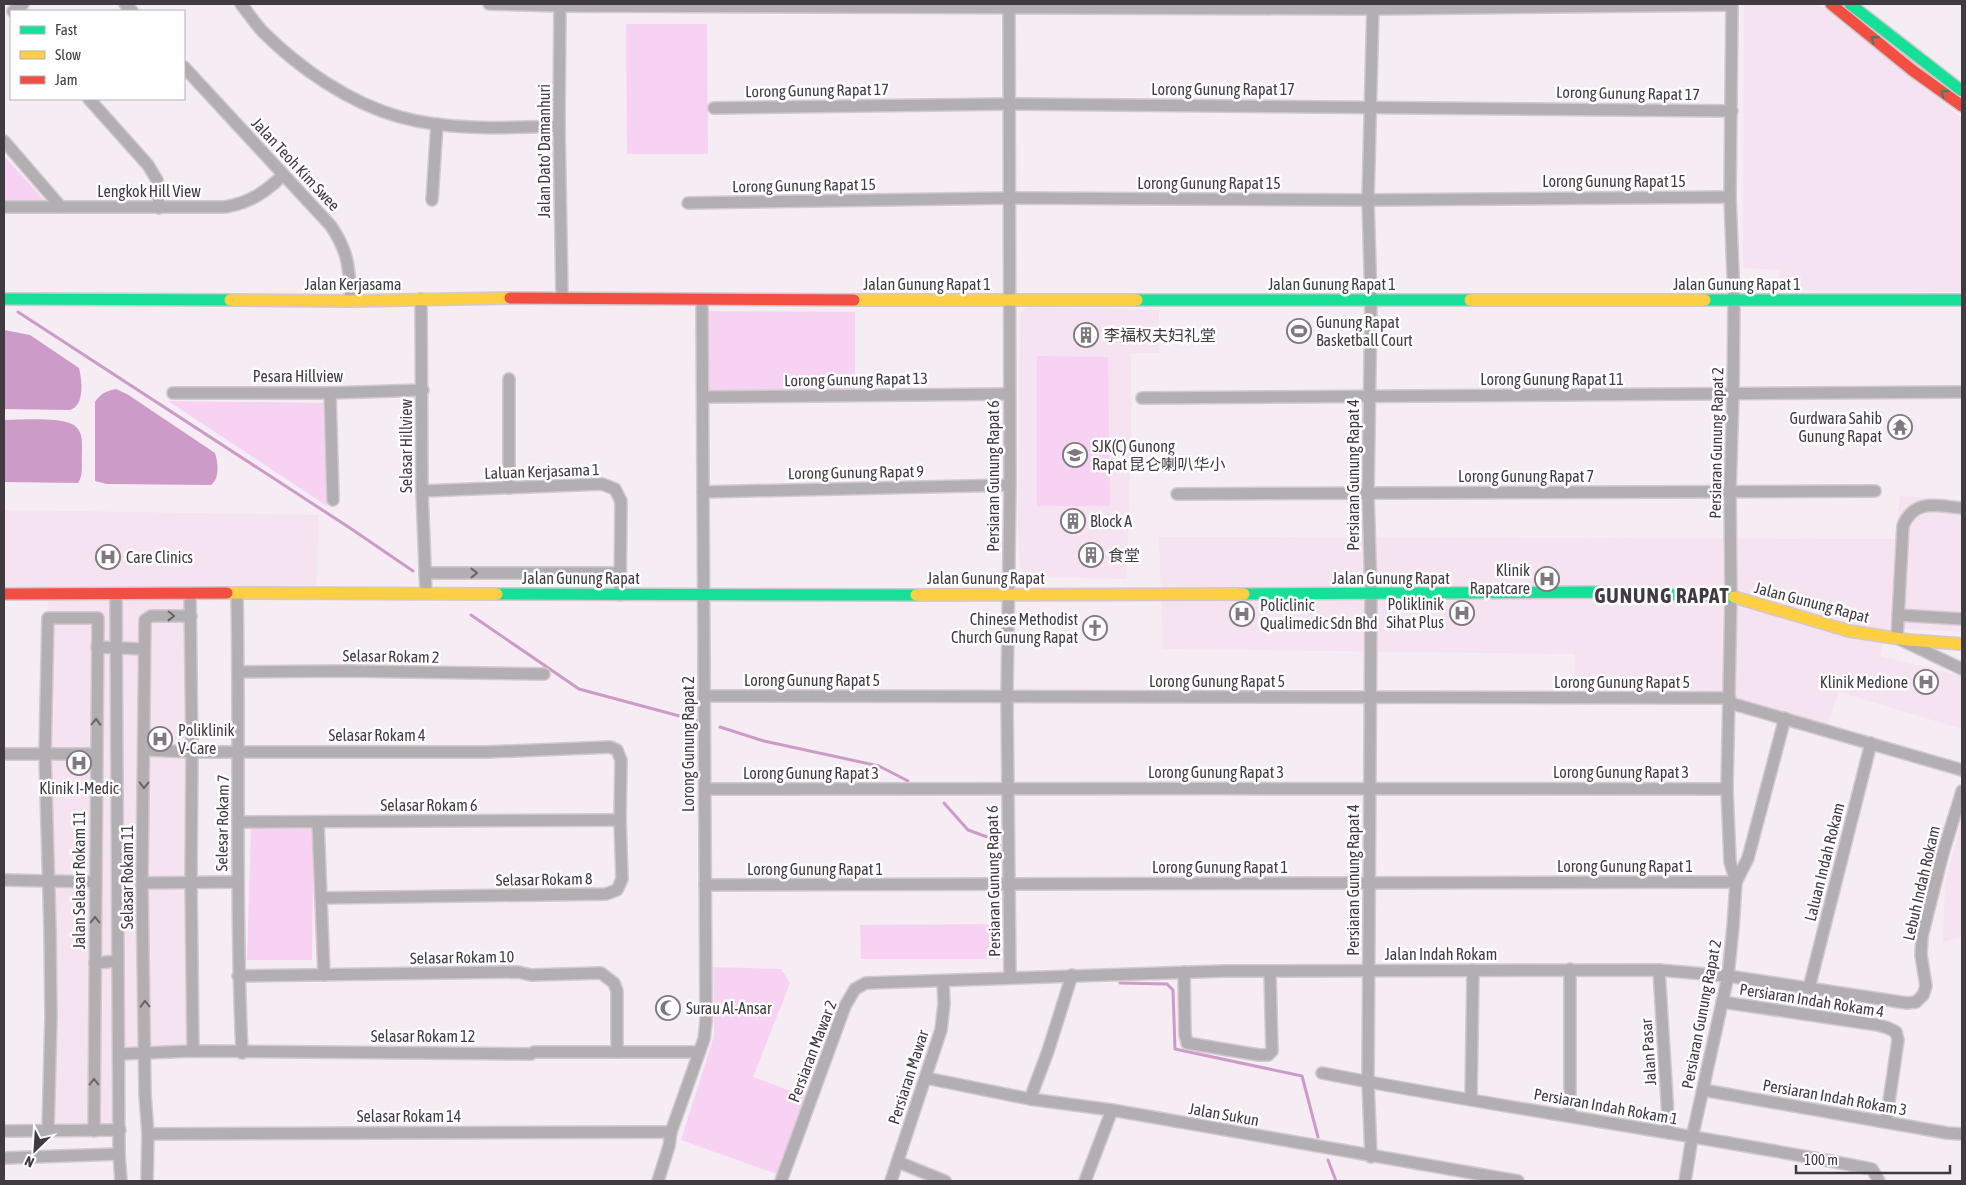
<svg xmlns="http://www.w3.org/2000/svg" width="1966" height="1185" font-family="'Asap Condensed','Noto Sans SC',sans-serif">
	<style>
		.built { fill: #f5e3f2 }
		.green { fill: #f8d2f3 }
		.water { fill: #cd9bc8 }
		.lines { fill: none; stroke-linecap: round; stroke-linejoin: round }
		.stream { stroke: #cd9bc8; stroke-width: 3 }
		.street-casing { stroke: #d1c9cf; stroke-width: 14 }
		.fast-casing { stroke: #d1c9cf; stroke-width: 14 }
		.slow-casing { stroke: #d1c9cf; stroke-width: 14 }
		.jam-casing { stroke: #d1c9cf; stroke-width: 14 }
		.street { stroke: #b3aeb2; stroke-width: 11 }
		.fast { stroke: #16e098; stroke-width: 11 }
		.slow { stroke: #ffcf43; stroke-width: 11 }
		.jam { stroke: #f24e42; stroke-width: 11 }
		.oneway { stroke: #2e8568 }
		.oneway2 { stroke: #696368 }
		.labels { text-anchor: middle; dominant-baseline: central; stroke-width: 5; stroke-linejoin: round; paint-order: stroke }
		.street-label { font-size: 16px; fill: #413a40; stroke: #fff }
		.poi-label { font-size: 16px; fill: #413a40; stroke: #fff; text-anchor: start }
		.district-label { font-size: 21px; font-weight: bold; letter-spacing: 1px; fill: #413a40; stroke: #fff }
	</style>
	<rect width="100%" height="100%" fill="#f6ecf4"/>
	<!-- built -->
	<g class="built">
		<path d="M1744 4H1818L1962 118V292L1780 290 1779 270 1743 268Z"/>
		<path d="M1027 307 1159 310V353H1131V432L1127 579 1030 577 1020 569 1018 528 1020 313Z"/>
		<path d="M1900 496 1962 500V632L1886 628 1880 656 1962 676V729L1839 692 1827 726 1734 701 1577 693 1574 654 1163 649 1159 537 1895 539Z"/>
		<path d="M4 510 319 515 316 594H189L193 1052 119 1054V1132L49 1127 48 595H4Z"/>
		<path d="M1962 816V937L1943 942 1945 885Z"/>
	</g>
	<!-- green -->
	<g class="green">
		<path d="M626 24H707L708 154H627Z"/>
		<path d="M4 156 46 202 4 201Z"/>
		<path d="M709 311 855 312V391L709 390Z"/>
		<path d="M1037 356 1108 357 1110 506H1037Z"/>
		<path d="M168 401 323 403 327 506Z"/>
		<path d="M251 829H314L312 960H247Z"/>
		<path d="M1000 924 999 959H861L860 925Z"/>
		<path d="M713 967 781 969 790 983 753 1077 805 1096 777 1174 681 1140 714 1036Z"/>
	</g>
	<!-- water -->
	<g class="water">
		<path d="M4 330 30 335 79 368C82 380 85 405 70 410L4 409Z"/>
		<path d="M116 389 127 394 215 453C218 463 220 478 211 485L107 484 95 481V402C100 394 106 391 116 389Z"/>
		<path d="M4 420C20 420 66 416 76 427 83 433 82 444 82 453 81 463 84 475 78 483L4 482Z"/>
	</g>
	<g class="lines">
		<!-- stream -->
		<g class="stream">
			<path d="M18 312 350 528 413 571"/>
			<path d="M471 615 579 689 698 721"/>
			<path d="M720 727 764 741 879 766 908 781"/>
			<path d="M944 803 968 830 990 838 1000 845"/>
			<path d="M1120 983 1167 984 1173 990 1175 1049 1302 1076 1318 1137"/>
			<path d="M1328 1160 1336 1181"/>
		</g>
		<defs>
			<g id="street">
				<path d="M125 4 132 11"/>
				<path d="M241 4C248 13 255 23 262 31 299 68 349 103 400 117 451 131 506 128 559 126"/>
				<path d="M489 4 560 6 1373 9 1732 5"/>
				<path d="M560 4 559 126 562 297"/>
				<path d="M1009 4 1010 485 1007 697 1010 977"/>
				<path d="M13 11 23 4"/>
				<path d="M184 67 331 226C349 253 349 268 351 301"/>
				<path d="M89 99 148 165 157 180 159 208"/>
				<path d="M714 108 1008 104 1732 111"/>
				<path d="M4 141 61 207"/>
				<path d="M432 200 437 124"/>
				<path d="M688 203 1009 198 1368 200 1730 197"/>
				<path d="M4 207H225C249 203 266 192 283 175"/>
				<path d="M421 299 422 491 426 593"/>
				<path d="M173 393H330L423 390"/>
				<path d="M330 393 333 500"/>
				<path d="M703 397 1009 394"/>
				<path d="M1142 398 1962 392"/>
				<path d="M509 488V379"/>
				<path d="M422 491 602 484 615 489 621 501 620 595"/>
				<path d="M703 492 1010 485"/>
				<path d="M1177 494 1875 491"/>
				<path d="M1962 508C1938 506 1914 498 1903 526L1897 638 1962 669"/>
				<path d="M425 573H620"/>
				<path d="M190 594 192 752 191 881 193 1051"/>
				<path d="M237 594C240 747 235 900 242 1053"/>
				<path d="M116 595 119 1154 121 1181"/>
				<path d="M1898 615 1962 619"/>
				<path d="M97 647 144 649"/>
				<path d="M238 672 347 671 544 674"/>
				<path d="M704 696 1730 698"/>
				<path d="M1730 703 1962 770"/>
				<path d="M144 750 192 752H487L610 747 617 750 621 760 620 820 622 879 617 890 606 894 321 898"/>
				<path d="M4 754H96"/>
				<path d="M705 789C1046 790 1386 787 1727 789"/>
				<path d="M238 822 620 820"/>
				<path d="M318 822 324 975"/>
				<path d="M4 880 95 882"/>
				<path d="M1736 882 1748 858 1785 718"/>
				<path d="M142 883 237 882"/>
				<path d="M705 885 1736 882"/>
				<path d="M95 963 118 961"/>
				<path d="M1570 969V1116"/>
				<path d="M1659 970 1669 1133"/>
				<path d="M1184 972 1185 1034 1187 1043 1259 1055H1268L1272 1051 1270 972"/>
				<path d="M238 976 518 972 531 975 601 973 614 983 617 991V1052"/>
				<path d="M1809 988 1871 743"/>
				<path d="M1722 1002 1878 1025 1888 1028 1896 1032 1898 1040 1886 1122"/>
				<path d="M119 1054 193 1051 531 1054 534 1052H699"/>
				<path d="M1322 1073C1505 1109 1689 1133 1872 1169L1879 1181"/>
				<path d="M926 1078 1030 1099 1112 1110 1518 1181"/>
				<path d="M1703 1090 1947 1133 1962 1134"/>
				<path d="M1030 1099 1048 1051 1072 975"/>
				<path d="M1471 1100 1473 970"/>
				<path d="M4 1131 120 1130"/>
				<path d="M48 1131 51 1017 50 929 45 754 48 618H98L94 1131"/>
				<path d="M148 1134 671 1132"/>
				<path d="M1371 1157 1368 1082 1371 594 1368 493 1371 301 1368 200 1373 4"/>
				<path d="M4 1158 119 1154"/>
				<path d="M898 1162 945 1181"/>
				<path d="M147 1181 148 1134 145 1095 142 883 145 620 151 616H191"/>
				<path d="M658 1181 669 1146 671 1132 704 1039 706 1021 702 300"/>
				<path d="M781 1181 845 1006 855 989 866 983 1225 971 1659 970 1728 976 1907 1003 1916 1002 1923 995 1926 986 1921 955 1922 936 1943 853 1962 791"/>
				<path d="M891 1181 941 1030 944 1004 943 981"/>
				<path d="M1085 1181 1112 1110"/>
				<path d="M1685 1181 1692 1138 1728 976 1733 927 1736 882 1730 862 1727 789 1731 596 1730 491 1733 394 1734 300 1730 197 1732 4"/>
			</g>
			<g id="fast">
				<path d="M1850 4 1962 91"/>
				<path d="M4 299 230 300"/>
				<path d="M1137 300H1470"/>
				<path d="M1705 300H1962"/>
				<path d="M497 594 916 595"/>
				<path d="M1244 594 1592 592 1734 597"/>
			</g>
			<g id="slow">
				<path d="M230 300 351 301 510 298"/>
				<path d="M854 300H1137"/>
				<path d="M1470 300H1705"/>
				<path d="M227 593 497 594"/>
				<path d="M916 595 1244 594"/>
				<path d="M1734 597 1849 631 1908 640 1962 644"/>
			</g>
			<g id="jam">
				<path d="M1831 4 1912 70 1962 106"/>
				<path d="M510 298 854 300"/>
				<path d="M4 594 227 593"/>
			</g>
		</defs>
		<!-- street casing -->
		<use href="#street" class="street-casing"/>
		<!-- fast casing -->
		<use href="#fast" class="fast-casing"/>
		<!-- slow casing -->
		<use href="#slow" class="slow-casing"/>
		<!-- jam casing -->
		<use href="#jam" class="jam-casing"/>
		<!-- street -->
		<use href="#street" class="street"/>
		<!-- fast -->
		<use href="#fast" class="fast"/>
		<!-- slow -->
		<use href="#slow" class="slow"/>
		<!-- jam -->
		<use href="#jam" class="jam"/>
	</g>
	<!-- one-way arrows -->
	<defs><path id="oneway-chevron" d="M-2-3.5L2.5 0L-2 3.5" fill="none" stroke-width="1.6" stroke-linecap="round" stroke-linejoin="round" transform="scale(1.25)"/></defs>
	<g class="oneway">
		<use href="#oneway-chevron" transform="translate(1874 39) rotate(-141)"/>
		<use href="#oneway-chevron" transform="translate(1944 93) rotate(-144)"/>
	</g>
	<g class="oneway2">
		<use href="#oneway-chevron" transform="translate(474 573)"/>
		<use href="#oneway-chevron" transform="translate(171 616) rotate(1)"/>
		<use href="#oneway-chevron" transform="translate(96 722) rotate(-89)"/>
		<use href="#oneway-chevron" transform="translate(144 785) rotate(91)"/>
		<use href="#oneway-chevron" transform="translate(95 920) rotate(-90)"/>
		<use href="#oneway-chevron" transform="translate(145 1004) rotate(-91)"/>
		<use href="#oneway-chevron" transform="translate(94 1082) rotate(-90)"/>
	</g>
	<!-- icons -->
	<defs>
		<symbol id="stadium-ring" viewBox="-11 -11 22 22"><circle r="9.5" fill="#fff" stroke="#80787f" stroke-width="1.5"/><path d="M0-5a6.5 5 0 1 0 0 10a6.5 5 0 1 0 0-10ZM-3.5-1.8h7v3.6h-7Z" fill="#80787f"/></symbol>
		<symbol id="building-ring" viewBox="-11 -11 22 22"><circle r="9.5" fill="#fff" stroke="#80787f" stroke-width="1.5"/><path d="M-4-6H4V6H1V3H-1V6H-4ZM-2.5-4.3h1.7v1.8h-1.7ZM.8-4.3h1.7v1.8H.8ZM-2.5-1h1.7V.8h-1.7ZM.8-1h1.7V.8H.8Z" fill="#80787f"/></symbol>
		<symbol id="temple-ring" viewBox="-11 -11 22 22"><circle r="9.5" fill="#fff" stroke="#80787f" stroke-width="1.5"/><path d="M0-6L5-2H3V0L6.5 2.5H4V6H1.5V3h-3V6H-4V2.5H-6.5L-3 0V-2H-5Z" fill="#80787f"/></symbol>
		<symbol id="school-ring" viewBox="-11 -11 22 22"><circle r="9.5" fill="#fff" stroke="#80787f" stroke-width="1.5"/><path d="M0-5L7-2L0 1L-7-2ZM-4 1L0 2.5L4 1V4Q0 6-4 4Z" fill="#80787f"/></symbol>
		<symbol id="hospital-ring" viewBox="-11 -11 22 22"><circle r="9.5" fill="#fff" stroke="#80787f" stroke-width="1.5"/><path d="M-5-5h3v3.5h4V-5h3V5h-3V1.5h-4V5h-3Z" fill="#80787f"/></symbol>
		<symbol id="church-ring" viewBox="-11 -11 22 22"><circle r="9.5" fill="#fff" stroke="#80787f" stroke-width="1.5"/><path d="M-1.2-6h2.4v3.5h3.3v2.4h-3.3V6h-2.4V-.1h-3.3v-2.4h3.3Z" fill="#80787f"/></symbol>
		<symbol id="mosque-ring" viewBox="-11 -11 22 22"><circle r="9.5" fill="#fff" stroke="#80787f" stroke-width="1.5"/><path d="M3.5-4.9A6 6 0 1 0 3.5 4.9A5 5 0 1 1 3.5-4.9Z" fill="#80787f"/></symbol>
	</defs>
	<g fill-rule="evenodd">
		<use href="#stadium-ring" x="1285" y="317" width="28" height="28"/>
		<use href="#building-ring" x="1072" y="321" width="28" height="28"/>
		<use href="#temple-ring" x="1886" y="413" width="28" height="28"/>
		<use href="#school-ring" x="1061" y="441" width="28" height="28"/>
		<use href="#building-ring" x="1059" y="507" width="28" height="28"/>
		<use href="#building-ring" x="1077" y="541" width="28" height="28"/>
		<use href="#hospital-ring" x="94" y="543" width="28" height="28"/>
		<use href="#hospital-ring" x="1533" y="565" width="28" height="28"/>
		<use href="#hospital-ring" x="1448" y="599" width="28" height="28"/>
		<use href="#hospital-ring" x="1228" y="600" width="28" height="28"/>
		<use href="#church-ring" x="1081" y="614" width="28" height="28"/>
		<use href="#hospital-ring" x="1912" y="668" width="28" height="28"/>
		<use href="#hospital-ring" x="146" y="725" width="28" height="28"/>
		<use href="#hospital-ring" x="65" y="749" width="28" height="28"/>
		<use href="#mosque-ring" x="654" y="994" width="28" height="28"/>
	</g>
	<g class="labels">
		<!-- street labels -->
		<g class="street-label">
			<text x="1223" y="89">Lorong Gunung Rapat 17</text>
			<text transform="translate(817 90) rotate(-1)">Lorong Gunung Rapat 17</text>
			<text transform="translate(1628 93) rotate(1)">Lorong Gunung Rapat 17</text>
			<text transform="translate(544 151) rotate(-90)">Jalan Dato' Damanhuri</text>
			<text transform="translate(296 164) rotate(47)">Jalan Teoh Kim Swee</text>
			<text x="1614" y="181">Lorong Gunung Rapat 15</text>
			<text x="1209" y="183">Lorong Gunung Rapat 15</text>
			<text transform="translate(804 185) rotate(-1)">Lorong Gunung Rapat 15</text>
			<text x="149" y="191">Lengkok Hill View</text>
			<text x="353" y="284">Jalan Kerjasama</text>
			<text x="927" y="284">Jalan Gunung Rapat 1</text>
			<text x="1332" y="284">Jalan Gunung Rapat 1</text>
			<text x="1737" y="284">Jalan Gunung Rapat 1</text>
			<text x="298" y="376">Pesara Hillview</text>
			<text transform="translate(856 379) rotate(-1)">Lorong Gunung Rapat 13</text>
			<text x="1552" y="379">Lorong Gunung Rapat 11</text>
			<text transform="translate(1716 443) rotate(-89)">Persiaran Gunung Rapat 2</text>
			<text transform="translate(406 446) rotate(-90)">Selasar Hillview</text>
			<text transform="translate(542 471) rotate(-2)">Laluan Kerjasama 1</text>
			<text transform="translate(856 472) rotate(-1)">Lorong Gunung Rapat 9</text>
			<text transform="translate(1353 475) rotate(-90)">Persiaran Gunung Rapat 4</text>
			<text transform="translate(993 476) rotate(-90)">Persiaran Gunung Rapat 6</text>
			<text x="1526" y="476">Lorong Gunung Rapat 7</text>
			<text x="581" y="578">Jalan Gunung Rapat</text>
			<text x="986" y="578">Jalan Gunung Rapat</text>
			<text x="1391" y="578">Jalan Gunung Rapat</text>
			<text transform="translate(1812 602) rotate(15)">Jalan Gunung Rapat</text>
			<text transform="translate(391 656) rotate(1)">Selasar Rokam 2</text>
			<text x="812" y="680">Lorong Gunung Rapat 5</text>
			<text x="1217" y="681">Lorong Gunung Rapat 5</text>
			<text x="1622" y="682">Lorong Gunung Rapat 5</text>
			<text x="377" y="735">Selasar Rokam 4</text>
			<text transform="translate(688 744) rotate(-90)">Lorong Gunung Rapat 2</text>
			<text x="1216" y="772">Lorong Gunung Rapat 3</text>
			<text x="1621" y="772">Lorong Gunung Rapat 3</text>
			<text x="811" y="773">Lorong Gunung Rapat 3</text>
			<text x="429" y="805">Selasar Rokam 6</text>
			<text transform="translate(222 823) rotate(-89)">Selesar Rokam 7</text>
			<text transform="translate(1824 862) rotate(-76)">Laluan Indah Rokam</text>
			<text x="1625" y="866">Lorong Gunung Rapat 1</text>
			<text x="1220" y="867">Lorong Gunung Rapat 1</text>
			<text x="815" y="869">Lorong Gunung Rapat 1</text>
			<text transform="translate(127 877) rotate(-90)">Selasar Rokam 11</text>
			<text transform="translate(544 879) rotate(-1)">Selasar Rokam 8</text>
			<text transform="translate(79 880) rotate(-90)">Jalan Selasar Rokam 11</text>
			<text transform="translate(1353 880) rotate(-90)">Persiaran Gunung Rapat 4</text>
			<text transform="translate(993 881) rotate(-91)">Persiaran Gunung Rapat 6</text>
			<text transform="translate(1921 883) rotate(-77)">Lebuh Indah Rokam</text>
			<text x="1441" y="954">Jalan Indah Rokam</text>
			<text transform="translate(462 957) rotate(-1)">Selasar Rokam 10</text>
			<text transform="translate(1812 1000) rotate(9)">Persiaran Indah Rokam 4</text>
			<text transform="translate(1701 1014) rotate(-79)">Persiaran Gunung Rapat 2</text>
			<text x="423" y="1036">Selasar Rokam 12</text>
			<text transform="translate(812 1051) rotate(-69)">Persiaran Mawar 2</text>
			<text transform="translate(1648 1052) rotate(-94)">Jalan Pasar</text>
			<text transform="translate(908 1077) rotate(-72)">Persiaran Mawar</text>
			<text transform="translate(1835 1097) rotate(10)">Persiaran Indah Rokam 3</text>
			<text transform="translate(1606 1106) rotate(10)">Persiaran Indah Rokam 1</text>
			<text transform="translate(1224 1114) rotate(10)">Jalan Sukun</text>
			<text x="409" y="1116">Selasar Rokam 14</text>
		</g>
		<!-- poi labels -->
		<g class="poi-label">
			<text x="1316" y="322">Gunung Rapat<tspan x="1316" dy="18">Basketball Court</tspan></text>
			<text x="1104" y="335">李福权夫妇礼堂</text>
			<text x="1882" y="418" text-anchor="end">Gurdwara Sahib<tspan x="1882" dy="18">Gunung Rapat</tspan></text>
			<text x="1092" y="446">SJK(C) Gunong<tspan x="1092" dy="18">Rapat 昆仑喇叭华小</tspan></text>
			<text x="1090" y="521">Block A</text>
			<text x="1108" y="555">食堂</text>
			<text x="126" y="557">Care Clinics</text>
			<text x="1530" y="570" text-anchor="end">Klinik<tspan x="1530" dy="18">Rapatcare</tspan></text>
			<text x="1444" y="604" text-anchor="end">Poliklinik<tspan x="1444" dy="18">Sihat Plus</tspan></text>
			<text x="1260" y="605">Policlinic<tspan x="1260" dy="18">Qualimedic Sdn Bhd</tspan></text>
			<text x="1078" y="619" text-anchor="end">Chinese Methodist<tspan x="1078" dy="18">Church Gunung Rapat</tspan></text>
			<text x="1908" y="682" text-anchor="end">Klinik Medione</text>
			<text x="178" y="730">Poliklinik<tspan x="178" dy="18">V-Care</tspan></text>
			<text x="79" y="788" text-anchor="middle">Klinik I-Medic</text>
			<text x="686" y="1008">Surau Al-Ansar</text>
		</g>
		<!-- district labels -->
		<g class="district-label">
			<text x="1662" y="595">GUNUNG RAPAT</text>
		</g>
	</g>
	<!-- border -->
	<rect width="1966" height="1185" fill="none" stroke="#413a40" stroke-width="10"/>
	<!-- legend -->
	<rect x="10" y="10" width="175" height="90" fill="#ffffff" stroke="#b3b0b3"/>
	<rect x="20" y="26" width="25" height="8" fill="#16e098" stroke="#b3b0b3"/>
	<text x="55" y="35" font-size="15" fill="#413a40">Fast</text>
	<rect x="20" y="51" width="25" height="8" fill="#ffcf43" stroke="#b3b0b3"/>
	<text x="55" y="60" font-size="15" fill="#413a40">Slow</text>
	<rect x="20" y="76" width="25" height="8" fill="#f24e42" stroke="#b3b0b3"/>
	<text x="55" y="85" font-size="15" fill="#413a40">Jam</text>
	<!-- north arrow -->
	<g transform="translate(35 1150) rotate(205)" stroke="#ffffff" stroke-width="4" paint-order="stroke">
	<path d="M0-4L9 19L0 12L-9 19Z" fill="#413a40"/>
	<text y="-8" font-size="14" font-weight="bold" text-anchor="middle" fill="#413a40">N</text>
	</g>
	<!-- scale -->
	<path d="M1796 1165v8h154v-8" fill="none" stroke="#413a40" stroke-width="2.5"/>
	<text x="1804" y="1165" font-size="15" fill="#413a40" stroke="#ffffff" stroke-width="4" paint-order="stroke">100 m</text>
</svg>
